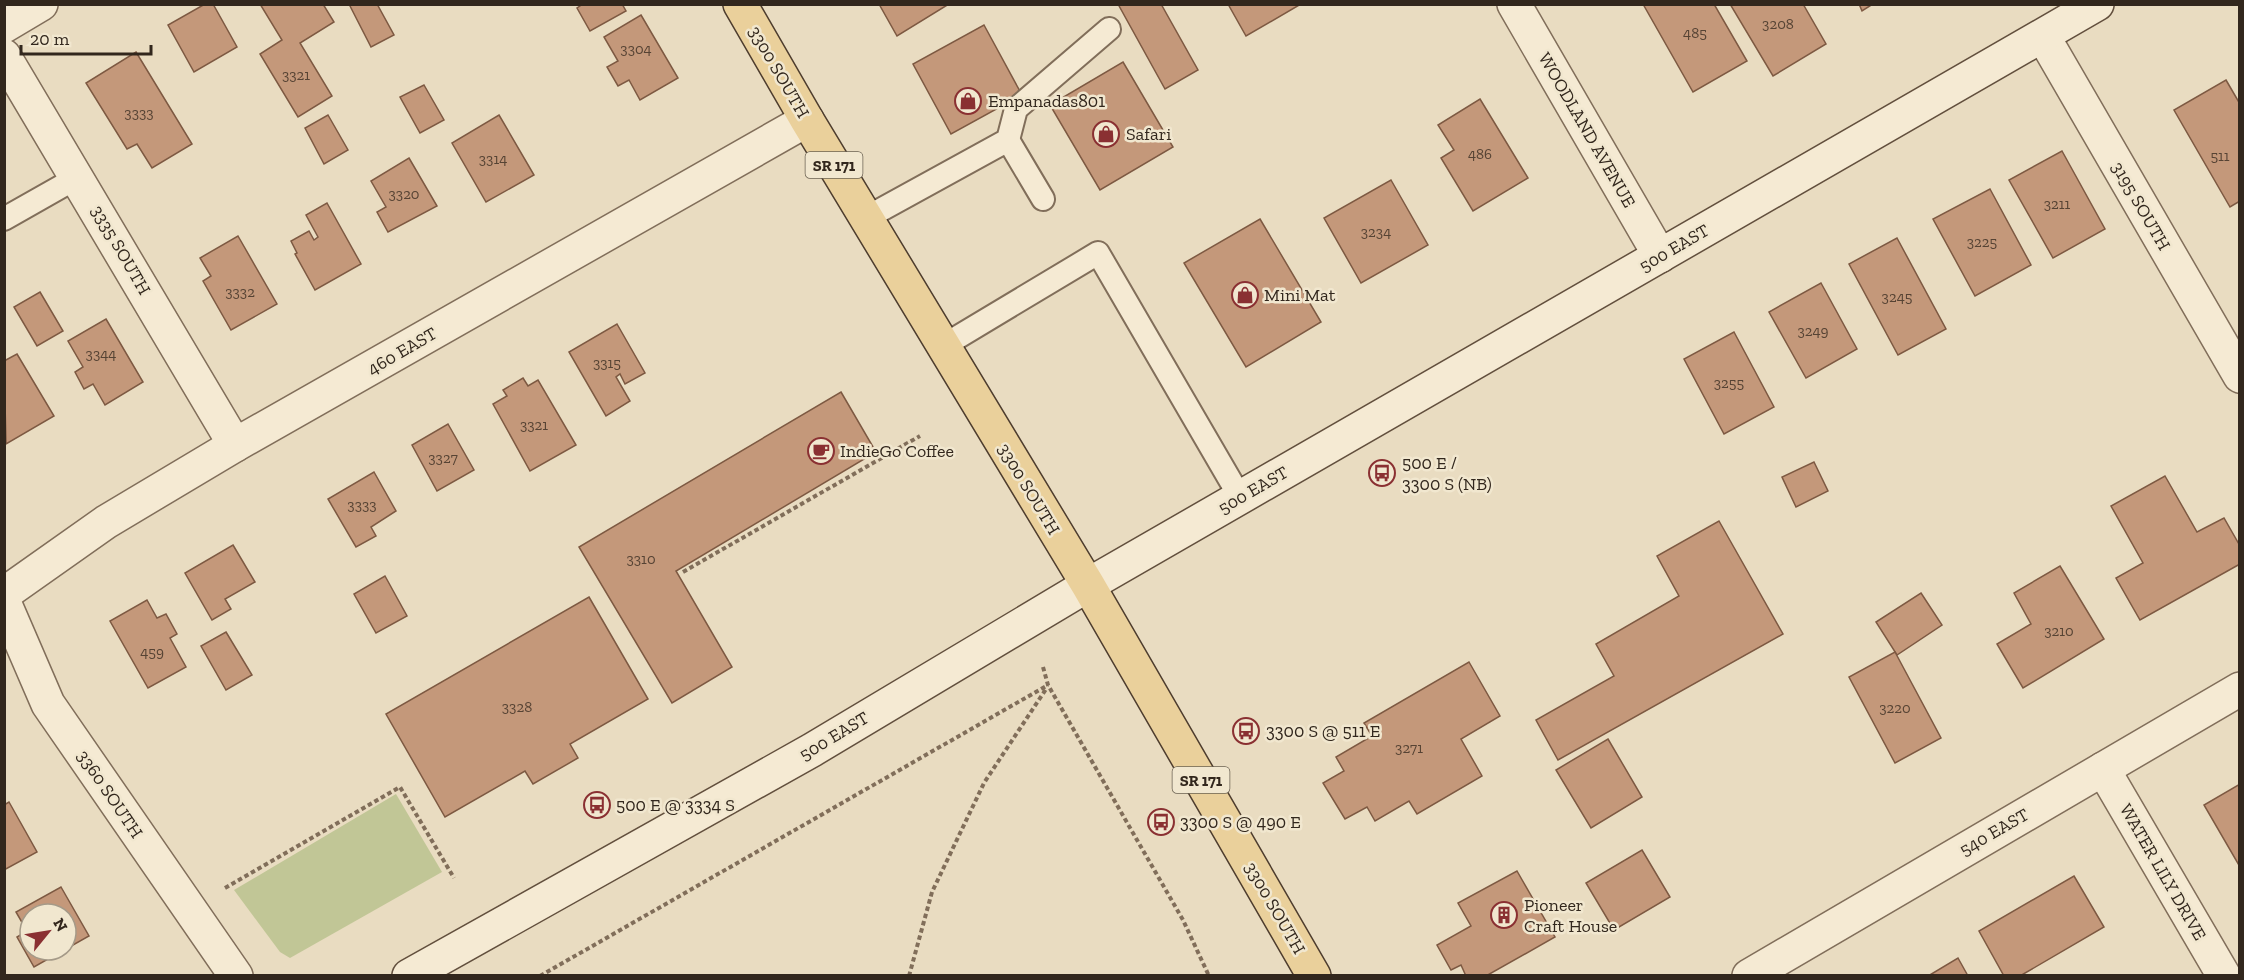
<svg xmlns="http://www.w3.org/2000/svg" width="2244" height="980" font-family="'Zilla Slab',serif">
	<style>
		.green { fill: #c1c696 }
		.building { fill: #c4987a; stroke: #7d5942; stroke-width: 1.5 }
		.lines { fill: none; stroke-linecap: round; stroke-linejoin: round }
		.lane-casing { stroke: #816e5a; stroke-width: 26 }
		.street-casing { stroke: #816e5a; stroke-width: 36 }
		.secondary-casing { stroke: #624f3d; stroke-width: 36 }
		.primary-casing { stroke: #4e3d2e; stroke-width: 36 }
		.path { stroke: #816e5a; stroke-width: 4; stroke-dasharray: 4.5 3; stroke-linecap: butt }
		.lane { stroke: #f5ead3; stroke-width: 22 }
		.street { stroke: #f5ead3; stroke-width: 33 }
		.secondary { stroke: #f5ead3; stroke-width: 33 }
		.primary { stroke: #ead09b; stroke-width: 33 }
		.labels { text-anchor: middle; dominant-baseline: central; stroke-width: 5; stroke-linejoin: round; paint-order: stroke }
		.number-label { font-size: 15px; fill: #564334 }
		.shield { fill: #f1e7cf; stroke: #6b6152; stroke-width: 1.5 }
		.shield-label { font-size: 16px; font-weight: bold; fill: #32271d }
		.street-label { font-size: 18px; fill: #32271d; stroke: #f1e7cf }
		.poi-label { font-size: 18px; fill: #32271d; stroke: #f1e7cf; text-anchor: start }
	</style>
	<rect width="100%" height="100%" fill="#e9dcc1"/>
	<!-- green -->
	<path class="green" d="M396 794 442 872 290 958 280 952 234 890Z"/>
	<!-- building -->
	<g class="building">
		<path d="M205 4H213L237 47 194 72 168 25Z"/>
		<path d="M260 4H323L334 22 300 43 332 96 298 117 260 54 282 40Z"/>
		<path d="M349 4H377L394 35 371 47Z"/>
		<path d="M583 4H622L626 11 590 31 577 8Z"/>
		<path d="M879 4H949L897 36Z"/>
		<path d="M1118 4H1161L1198 70 1165 89Z"/>
		<path d="M1228 4H1301L1246 36Z"/>
		<path d="M1643 4H1714L1747 61 1693 92Z"/>
		<path d="M1730 4H1803L1826 44 1773 76Z"/>
		<path d="M1859 4H1873L1862 11Z"/>
		<path d="M641 15 678 78 640 100 629 80 618 86 607 67 618 61 604 37Z"/>
		<path d="M984 25 1022 95 951 134 913 64Z"/>
		<path d="M136 52 192 144 152 168 137 144 127 149 86 83Z"/>
		<path d="M1123 62 1173 147 1100 190 1050 105Z"/>
		<path d="M2226 80 2240 104V201L2230 207 2174 110Z"/>
		<path d="M424 85 444 120 420 133 400 97Z"/>
		<path d="M1480 99 1528 178 1473 211 1441 158 1454 150 1438 125Z"/>
		<path d="M328 115 348 150 324 164 305 128Z"/>
		<path d="M499 115 534 175 486 202 452 143Z"/>
		<path d="M2062 151 2105 229 2053 258 2009 180Z"/>
		<path d="M409 158 437 206 388 232 377 212 386 207 371 181Z"/>
		<path d="M1391 180 1428 245 1361 283 1324 218Z"/>
		<path d="M1990 189 2031 265 1975 296 1933 219Z"/>
		<path d="M327 203 361 264 315 290 295 254 297 253 291 241 309 231 314 240 318 237 306 215Z"/>
		<path d="M1260 219 1321 322 1246 367 1184 263Z"/>
		<path d="M238 236 277 304 231 330 203 281 211 276 200 258Z"/>
		<path d="M1897 238 1946 329 1898 355 1849 264Z"/>
		<path d="M1821 283 1857 349 1806 378 1769 312Z"/>
		<path d="M40 292 63 331 37 346 14 307Z"/>
		<path d="M106 319 143 382 105 405 93 384 84 389 75 372 83 367 68 341Z"/>
		<path d="M617 324 645 373 625 384 620 374 616 377 630 401 606 416 569 352Z"/>
		<path d="M1734 332 1774 407 1724 434 1684 359Z"/>
		<path d="M17 354 54 416 6 444 4 361Z"/>
		<path d="M523 378 528 386 538 380 576 445 530 471 493 404 507 396 503 390Z"/>
		<path d="M841 392 876 452 676 571 732 667 672 703 579 547Z"/>
		<path d="M448 424 474 470 437 491 412 445Z"/>
		<path d="M1814 462 1828 491 1796 507 1782 477Z"/>
		<path d="M374 472 396 511 371 527 376 536 356 547 328 499Z"/>
		<path d="M2165 476 2197 532 2224 518 2240 546V564L2140 620 2116 578 2143 563 2111 506Z"/>
		<path d="M1719 521 1783 634 1558 760 1536 720 1614 676 1596 644 1679 596 1657 556Z"/>
		<path d="M233 545 255 582 225 599 231 609 212 620 185 573Z"/>
		<path d="M2060 566 2104 639 2023 688 1997 644 2031 624 2014 593Z"/>
		<path d="M385 576 407 616 376 633 354 594Z"/>
		<path d="M1921 593 1942 625 1897 655 1876 622Z"/>
		<path d="M589 597 648 699 570 744 578 758 533 784 525 771 445 817 386 714Z"/>
		<path d="M147 600 157 618 166 614 177 634 170 638 186 667 148 688 110 621Z"/>
		<path d="M226 632 252 675 226 690 201 646Z"/>
		<path d="M1895 652 1941 738 1895 763 1849 677Z"/>
		<path d="M1469 662 1500 716 1461 739 1482 776 1417 814 1409 801 1375 821 1367 807 1345 819 1323 783 1344 771 1336 757 1372 736 1364 723Z"/>
		<path d="M1608 739 1642 797 1591 828 1556 770Z"/>
		<path d="M2240 784V867L2204 805Z"/>
		<path d="M9 802 37 852 4 870V805Z"/>
		<path d="M1642 850 1670 897 1614 930 1586 883Z"/>
		<path d="M1517 871 1555 937 1486 976H1466L1461 965 1451 970 1437 945 1471 926 1458 903Z"/>
		<path d="M2074 876 2104 927 2020 976H2004L1979 931Z"/>
		<path d="M61 887 89 936 66 949V914H30V950H64L34 967 17 937 27 931 16 912Z"/>
		<path d="M1958 958 1968 976H1928Z"/>
	</g>
	<g class="lines">
		<defs>
			<g id="lane">
				<path d="M1008 140 1043 199"/>
				<path d="M866 218 1008 140 1016 109 1109 29"/>
				<path d="M4 219 78 177"/>
				<path d="M943 346 1098 253 1240 497"/>
			</g>
			<g id="street">
				<path d="M1514 4 1660 256"/>
				<path d="M4 26 41 4"/>
				<path d="M2043 36 2240 376"/>
				<path d="M4 56 235 445"/>
				<path d="M4 594 106 522 235 445 807 120"/>
				<path d="M4 602 48 704 236 976"/>
				<path d="M2103 769 2224 976"/>
				<path d="M1749 976 2240 689"/>
			</g>
			<path id="secondary" d="M409 976 812 750 1088 585 2097 4"/>
			<path id="primary" d="M740 4 807 120 1088 585 1314 976"/>
		</defs>
		<!-- lane casing -->
		<use href="#lane" class="lane-casing"/>
		<!-- street casing -->
		<use href="#street" class="street-casing"/>
		<!-- secondary casing -->
		<use href="#secondary" class="secondary-casing"/>
		<!-- primary casing -->
		<use href="#primary" class="primary-casing"/>
		<!-- path -->
		<g class="path">
			<path d="M683 572 920 436"/>
			<path d="M1043 667 1048 685 1183 920 1209 976"/>
			<path d="M225 888 400 787 454 878"/>
			<path d="M540 976 1048 685"/>
			<path d="M909 976 932 892 984 783 1046 689"/>
		</g>
		<!-- lane -->
		<use href="#lane" class="lane"/>
		<!-- street -->
		<use href="#street" class="street"/>
		<!-- secondary -->
		<use href="#secondary" class="secondary"/>
		<!-- primary -->
		<use href="#primary" class="primary"/>
	</g>
	<!-- icons -->
	<defs>
		<symbol id="shop-ring" viewBox="-11 -11 22 22"><circle r="9.5" fill="#f1e7cf" stroke="#8a3032" stroke-width="1.5"/><path d="M-5-2.5h2.3a2.7 3.5 0 0 1 5.4 0H5L5.5 6h-11ZM-1.5-2.5h3a1.5 2.3 0 0 0-3 0Z" fill="#8a3032"/></symbol>
		<symbol id="cafe-ring" viewBox="-11 -11 22 22"><circle r="9.5" fill="#f1e7cf" stroke="#8a3032" stroke-width="1.5"/><path d="M-5.5-4.5H6V0H3Q3 3.5 0 3.5H-2.5Q-5.5 3.5-5.5 0ZM3-3.2v2h1.7v-2ZM-6 4.5H4V6H-6Z" fill="#8a3032"/></symbol>
		<symbol id="bus-ring" viewBox="-11 -11 22 22"><circle r="9.5" fill="#f1e7cf" stroke="#8a3032" stroke-width="1.5"/><path d="M-5-6H5V4H4V6H2V4H-2V6H-4V4H-5ZM-3.5-4V0h7V-4ZM-3.5 1.2v1.5H-2V1.2ZM2 1.2v1.5H3.5V1.2Z" fill="#8a3032"/></symbol>
		<symbol id="building-ring" viewBox="-11 -11 22 22"><circle r="9.5" fill="#f1e7cf" stroke="#8a3032" stroke-width="1.5"/><path d="M-4-6H4V6H1V3H-1V6H-4ZM-2.5-4.3h1.7v1.8h-1.7ZM.8-4.3h1.7v1.8H.8ZM-2.5-1h1.7V.8h-1.7ZM.8-1h1.7V.8H.8Z" fill="#8a3032"/></symbol>
	</defs>
	<g fill-rule="evenodd">
		<use href="#shop-ring" x="953" y="86" width="30" height="30"/>
		<use href="#shop-ring" x="1091" y="119" width="30" height="30"/>
		<use href="#shop-ring" x="1230" y="280" width="30" height="30"/>
		<use href="#cafe-ring" x="806" y="436" width="30" height="30"/>
		<use href="#bus-ring" x="1367" y="458" width="30" height="30"/>
		<use href="#bus-ring" x="1231" y="716" width="30" height="30"/>
		<use href="#bus-ring" x="582" y="790" width="30" height="30"/>
		<use href="#bus-ring" x="1146" y="807" width="30" height="30"/>
		<use href="#building-ring" x="1489" y="900" width="30" height="30"/>
	</g>
	<g class="labels">
		<!-- number labels -->
		<g class="number-label">
			<text x="1778" y="24">3208</text>
			<text x="1695" y="33">485</text>
			<text x="636" y="49">3304</text>
			<text x="296" y="75">3321</text>
			<text x="139" y="113">3333</text>
			<text x="1480" y="154">486</text>
			<text x="2220" y="156">511</text>
			<text x="493" y="159">3314</text>
			<text x="404" y="194">3320</text>
			<text x="2057" y="204">3211</text>
			<text x="1376" y="232">3234</text>
			<text x="1982" y="242">3225</text>
			<text x="240" y="292">3332</text>
			<text x="1897" y="297">3245</text>
			<text x="1813" y="331">3249</text>
			<text x="101" y="354">3344</text>
			<text x="607" y="363">3315</text>
			<text x="1729" y="383">3255</text>
			<text x="534" y="425">3321</text>
			<text x="443" y="458">3327</text>
			<text x="362" y="505">3333</text>
			<text x="641" y="559">3310</text>
			<text x="2059" y="631">3210</text>
			<text x="152" y="652">459</text>
			<text x="517" y="707">3328</text>
			<text x="1895" y="708">3220</text>
			<text x="1409" y="748">3271</text>
		</g>
		<!-- shield labels -->
		<g class="shield">
			<rect x="805.5" y="152" width="57" height="26" rx="4.5"/>
			<rect x="1172.5" y="767" width="57" height="26" rx="4.5"/>
		</g>
		<g class="shield-label">
			<text x="834" y="165">SR 171</text>
			<text x="1201" y="780">SR 171</text>
		</g>
		<!-- street labels -->
		<g class="street-label">
			<text transform="translate(779 72) rotate(60)">3300 SOUTH</text>
			<text transform="translate(1587 130) rotate(60)">WOODLAND AVENUE</text>
			<text transform="translate(2141 206) rotate(60)">3195 SOUTH</text>
			<text transform="translate(1674 248) rotate(-30)">500 EAST</text>
			<text transform="translate(121 250) rotate(60)">3335 SOUTH</text>
			<text transform="translate(402 351) rotate(-30)">460 EAST</text>
			<text transform="translate(1029 489) rotate(59)">3300 SOUTH</text>
			<text transform="translate(1253 490) rotate(-30)">500 EAST</text>
			<text transform="translate(834 736) rotate(-31)">500 EAST</text>
			<text transform="translate(110 794) rotate(56)">3360 SOUTH</text>
			<text transform="translate(1994 832) rotate(-30)">540 EAST</text>
			<text transform="translate(2163 872) rotate(60)">WATER LILY DRIVE</text>
			<text transform="translate(1275 908) rotate(60)">3300 SOUTH</text>
		</g>
		<!-- poi labels -->
		<g class="poi-label">
			<text x="988" y="101">Empanadas801</text>
			<text x="1126" y="134">Safari</text>
			<text x="1264" y="295">Mini Mat</text>
			<text x="840" y="451">IndieGo Coffee</text>
			<text x="1402" y="463">500 E /<tspan x="1402" dy="21">3300 S (NB)</tspan></text>
			<text x="1266" y="731">3300 S @ 511 E</text>
			<text x="616" y="805">500 E @ 3334 S</text>
			<text x="1180" y="822">3300 S @ 490 E</text>
			<text x="1524" y="905">Pioneer<tspan x="1524" dy="21">Craft House</tspan></text>
		</g>
	</g>
	<!-- border -->
	<rect width="2244" height="980" fill="none" stroke="#32271d" stroke-width="12"/>
	<!-- north arrow -->
	<g transform="translate(48 932) rotate(60)"><circle r="28" fill="#f1e7cf" stroke="#a59a88" stroke-width="1.5"/>
	<path d="M0-4.5L10 22L0 15L-10 22Z" fill="#8a3032"/>
	<text y="-9" font-size="16" font-weight="bold" text-anchor="middle" fill="#32271d">N</text>
	</g>
	<!-- scale -->
	<path d="M21 45v9h130v-9" fill="none" stroke="#32271d" stroke-width="3"/>
	<text x="30" y="45" font-size="18" fill="#32271d" stroke="#f1e7cf" stroke-width="4.5" paint-order="stroke">20 m</text>
</svg>
